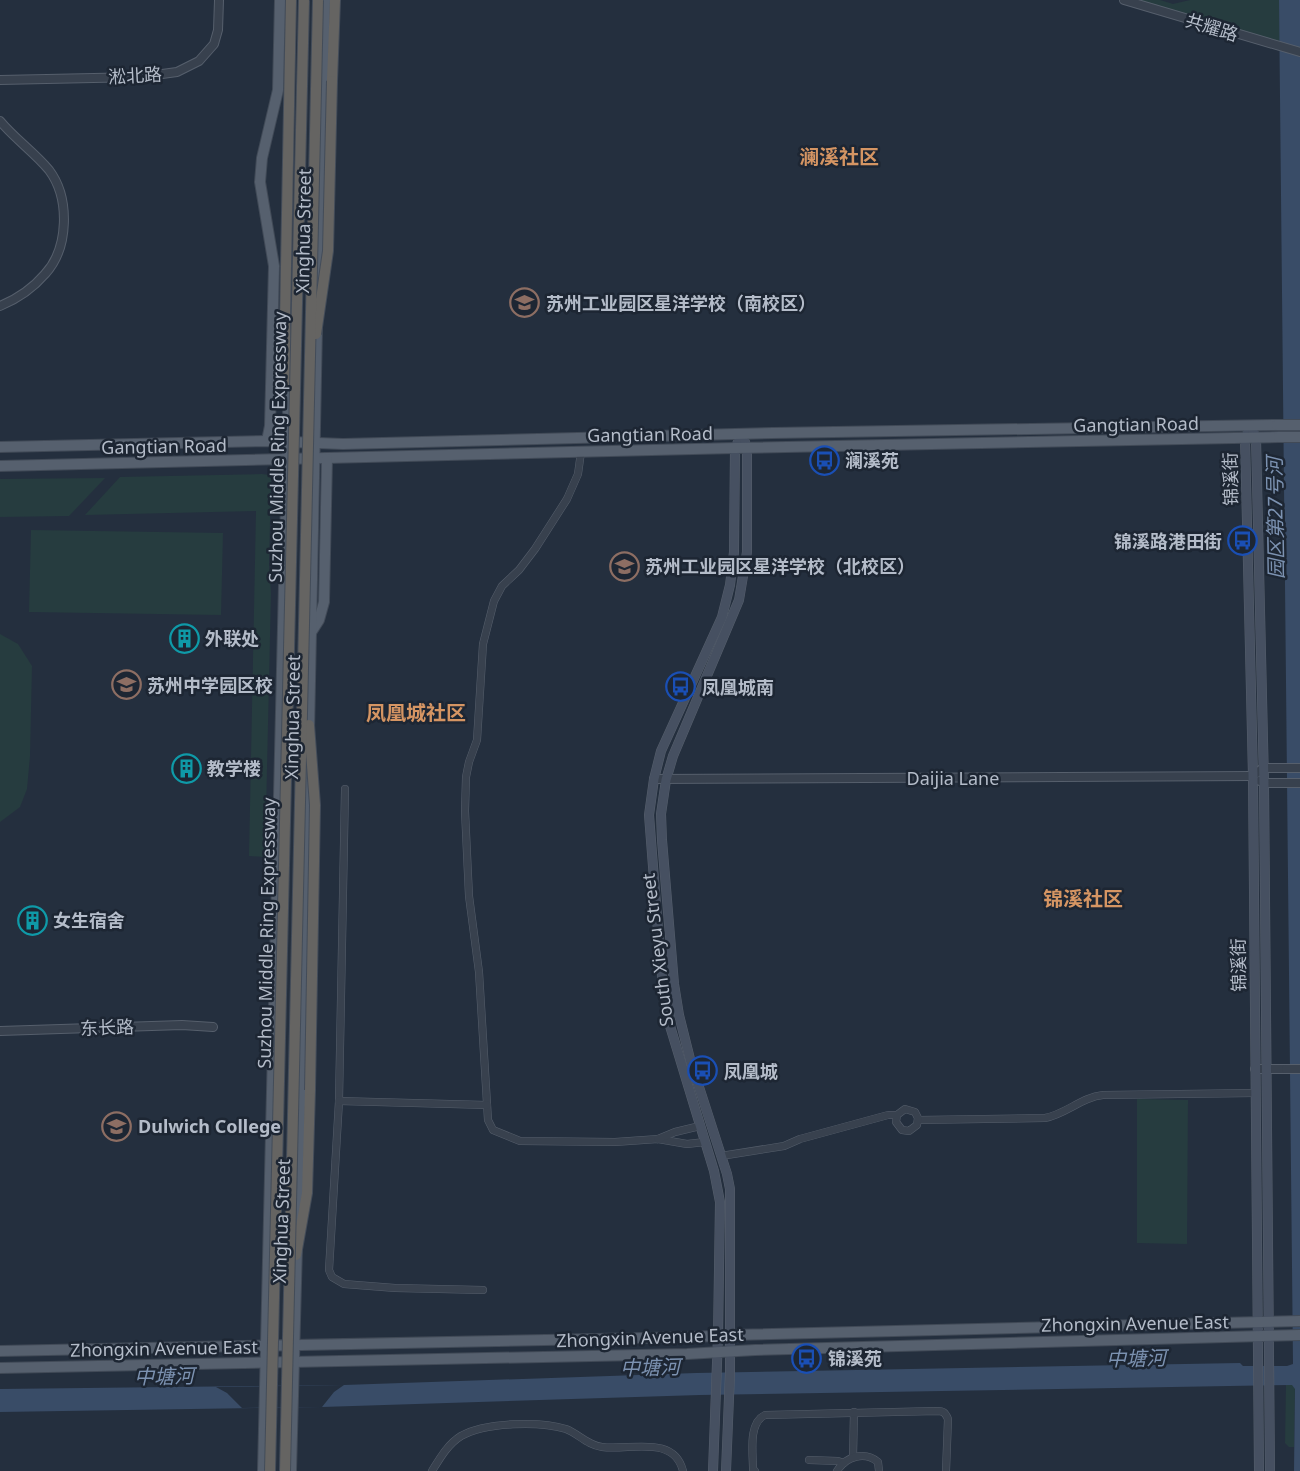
<svg xmlns="http://www.w3.org/2000/svg" width="1300" height="1471" font-family="'Noto Sans','Noto Sans SC',sans-serif">
	<style>
		.green { fill: #263c3f }
		.water { fill: #394c67 }
		.pier { fill: #242f3e }
		.lines { fill: none; stroke-linecap: round; stroke-linejoin: round }
		.minor-casing { stroke: #565f6c; stroke-width: 8 }
		.tertiary-casing { stroke: #565f6c; stroke-width: 10 }
		.secondary-casing { stroke: #565f6c; stroke-width: 10 }
		.primary-casing { stroke: #414a57; stroke-width: 12 }
		.trunk-casing { stroke: #434c59; stroke-width: 12 }
		.minor { stroke: #38414e; stroke-width: 7 }
		.tertiary { stroke: #38414e; stroke-width: 8 }
		.secondary { stroke: #465061; stroke-width: 9 }
		.primary { stroke: #56606e; stroke-width: 10 }
		.trunk { stroke: #656462; stroke-width: 10 }
		.tertiary-bridge-casing { stroke: #565f6c; stroke-width: 10; stroke-linecap: butt }
		.primary-bridge-casing { stroke: #414a57; stroke-width: 12; stroke-linecap: butt }
		.trunk-bridge-casing { stroke: #434c59; stroke-width: 12; stroke-linecap: butt }
		.tertiary-bridge { stroke: #38414e; stroke-width: 8 }
		.primary-bridge { stroke: #56606e; stroke-width: 10 }
		.trunk-bridge { stroke: #656462; stroke-width: 10 }
		.labels { text-anchor: middle; dominant-baseline: central; stroke-width: 5; stroke-linejoin: round; paint-order: stroke }
		.street-label { font-size: 18px; fill: #b4bcc9; stroke: #1d2633 }
		.poi-label { font-size: 18px; font-weight: bold; fill: #b4bcc9; stroke: #1d2633; text-anchor: start }
		.neighbourhood-label { font-size: 20px; font-weight: bold; fill: #d59563; stroke: #1d2633 }
		.water-label { font-size: 20px; font-style: italic; fill: #7c92b1; stroke: #1d2633 }
	</style>
	<rect width="100%" height="100%" fill="#242f3e"/>
	<!-- green -->
	<g class="green">
		<path d="M1120 0H1160L1173 4 1190 0H1279L1280 44Z"/>
		<path d="M262 474 269 475 271 479 269 565 271 593 265 857 249 856 256 511 85 515 120 477Z"/>
		<path d="M105 478 69 516 0 517V479Z"/>
		<path d="M31 530 223 533 221 615 29 612Z"/>
		<path d="M0 634 18 644 32 666 30 756 27 789 20 807 0 822Z"/>
		<path d="M1137 1099 1188 1100 1187 1244 1137 1243Z"/>
		<path d="M1286 1385H1293L1295 1388 1294 1447H1289L1285 1443Z"/>
	</g>
	<!-- water -->
	<path class="water" d="M1279 0H1300V1471H1294L1295 1389 1292 1385 700 1395 322 1407 0 1412V1389L344 1385 696 1373 1240 1363 1243 1366H1287L1293 1364Z"/>
	<!-- pier -->
	<path class="pier" d="M344 1385 334 1392 322 1407 242 1408 227 1393 216 1387Z"/>
	<g class="lines">
		<defs>
			<g id="minor">
				<path d="M581 452 578 474 567 499 535 549 519 570 502 586 494 601 483 644 477 740 469 762 466 777 465 811 469 896 479 972 488 1120 493 1130 520 1141 615 1142 658 1139 687 1144 705 1142"/>
				<path d="M345 789 339 1101 329 1270 332 1277 344 1284 395 1288 483 1290"/>
				<path d="M339 1101 487 1105"/>
				<path d="M918 1120 1045 1118C1066 1114 1082 1097 1103 1095L1256 1093"/>
				<path d="M658 1139 675 1132 700 1126"/>
				<path d="M721 1156 784 1146 800 1139 888 1115H897L905 1109 915 1112 918 1118 917 1125 909 1131 902 1130 896 1122 897 1115"/>
				<path d="M853 1457 854 1412"/>
				<path d="M809 1460 838 1461 844 1463"/>
				<path d="M432 1471C440 1458 448 1444 461 1436 485 1422 540 1421 566 1429 579 1434 587 1445 602 1447 629 1451 674 1434 683 1471"/>
				<path d="M755 1471 753 1469C753 1453 748 1423 765 1415L937 1411C943 1411 945 1412 948 1419L946 1471"/>
				<path d="M837 1471C846 1456 865 1451 878 1462L879 1471"/>
			</g>
			<g id="tertiary">
				<path d="M1124 0 1300 52"/>
				<path d="M0 80 140 77 177 72 199 61 214 44 218 30 219 0"/>
				<path d="M0 121C15 139 34 152 49 170 70 198 69 248 45 274 33 288 17 299 0 306"/>
				<path d="M1253 776 1263 768H1300"/>
				<path d="M654 779 1253 776"/>
				<path d="M1260 781 1264 783H1300"/>
				<path d="M0 1031 182 1025 213 1027"/>
				<path d="M1255 1069H1286"/>
			</g>
			<g id="secondary">
				<path d="M1251 426 1245 438 1253 776 1259 1471"/>
				<path d="M1253 431 1256 438 1264 783 1270 1471"/>
				<path d="M713 1471 718 1336 720 1202 714 1171 670 1026 661 969 649 815 654 779 661 751 722 617 730 585 734 552 735 448 742 434"/>
				<path d="M726 1471 730 1373V1189L727 1174 690 1059 679 1015 674 984 662 840 661 814 666 780 673 756 739 600 747 552V448L745 442"/>
			</g>
			<g id="primary">
				<path d="M318 295 325 0"/>
				<path d="M267 441 270 426 274 266 260 182 262 158 278 90 280 0"/>
				<path d="M0 447 267 441 343 444 773 433 1277 425"/>
				<path d="M0 466 735 448 1279 437"/>
				<path d="M310 634 319 620 324 602 327 459"/>
				<path d="M309 733 317 326"/>
				<path d="M297 1231 308 773"/>
				<path d="M0 1351 694 1337 730 1335 1300 1321"/>
				<path d="M0 1368 687 1354 755 1350 1300 1335"/>
				<path d="M263 1471 289 374"/>
				<path d="M291 1471 297 1246"/>
			</g>
			<g id="trunk">
				<path d="M332 81 335 0"/>
				<path d="M288 383 285 320 291 0"/>
				<path d="M296 1255 307 1193 310 1090"/>
			</g>
		</defs>
		<!-- minor casing -->
		<use href="#minor" class="minor-casing"/>
		<!-- tertiary casing -->
		<use href="#tertiary" class="tertiary-casing"/>
		<!-- secondary casing -->
		<use href="#secondary" class="secondary-casing"/>
		<!-- primary casing -->
		<use href="#primary" class="primary-casing"/>
		<!-- trunk casing -->
		<use href="#trunk" class="trunk-casing"/>
		<!-- minor -->
		<use href="#minor" class="minor"/>
		<!-- tertiary -->
		<use href="#tertiary" class="tertiary"/>
		<!-- secondary -->
		<use href="#secondary" class="secondary"/>
		<!-- primary -->
		<use href="#primary" class="primary"/>
		<!-- trunk -->
		<use href="#trunk" class="trunk"/>
		<defs>
			<path id="tertiary-bridge" d="M1286 1069H1300"/>
			<g id="primary-bridge">
				<path d="M1277 425H1300"/>
				<path d="M1279 437H1300"/>
			</g>
			<g id="trunk-bridge">
				<path d="M316 334 328 251 332 81"/>
				<path d="M309 725 315 805 310 1090"/>
				<path d="M270 1471 304 0"/>
				<path d="M285 1471 318 0"/>
			</g>
		</defs>
		<!-- tertiary-bridge casing -->
		<use href="#tertiary-bridge" class="tertiary-bridge-casing"/>
		<!-- primary-bridge casing -->
		<use href="#primary-bridge" class="primary-bridge-casing"/>
		<!-- trunk-bridge casing -->
		<use href="#trunk-bridge" class="trunk-bridge-casing"/>
		<!-- tertiary-bridge -->
		<use href="#tertiary-bridge" class="tertiary-bridge"/>
		<!-- primary-bridge -->
		<use href="#primary-bridge" class="primary-bridge"/>
		<!-- trunk-bridge -->
		<use href="#trunk-bridge" class="trunk-bridge"/>
	</g>
	<!-- icons -->
	<defs>
		<symbol id="school-ring" viewBox="-11 -11 22 22"><circle r="9.5" fill="#1d2633" stroke="#8d6e63" stroke-width="1.5"/><path d="M0-5L7-2L0 1L-7-2ZM-4 1L0 2.5L4 1V4Q0 6-4 4Z" fill="#8d6e63"/></symbol>
		<symbol id="bus-ring" viewBox="-11 -11 22 22"><circle r="9.5" fill="#1d2633" stroke="#1a4fb4" stroke-width="1.5"/><path d="M-5-6H5V4H4V6H2V4H-2V6H-4V4H-5ZM-3.5-4V0h7V-4ZM-3.5 1.2v1.5H-2V1.2ZM2 1.2v1.5H3.5V1.2Z" fill="#1a4fb4"/></symbol>
		<symbol id="building-ring" viewBox="-11 -11 22 22"><circle r="9.5" fill="#1d2633" stroke="#0f9aa8" stroke-width="1.5"/><path d="M-4-6H4V6H1V3H-1V6H-4ZM-2.5-4.3h1.7v1.8h-1.7ZM.8-4.3h1.7v1.8H.8ZM-2.5-1h1.7V.8h-1.7ZM.8-1h1.7V.8H.8Z" fill="#0f9aa8"/></symbol>
	</defs>
	<g fill-rule="evenodd">
		<use href="#school-ring" x="508" y="286" width="33" height="33"/>
		<use href="#bus-ring" x="808" y="444" width="33" height="33"/>
		<use href="#bus-ring" x="1226" y="524" width="33" height="33"/>
		<use href="#school-ring" x="608" y="550" width="33" height="33"/>
		<use href="#building-ring" x="168" y="622" width="33" height="33"/>
		<use href="#school-ring" x="110" y="668" width="33" height="33"/>
		<use href="#bus-ring" x="664" y="670" width="33" height="33"/>
		<use href="#building-ring" x="170" y="752" width="33" height="33"/>
		<use href="#building-ring" x="16" y="904" width="33" height="33"/>
		<use href="#bus-ring" x="686" y="1054" width="33" height="33"/>
		<use href="#school-ring" x="100" y="1110" width="33" height="33"/>
		<use href="#bus-ring" x="790" y="1342" width="33" height="33"/>
	</g>
	<g class="labels">
		<!-- street labels -->
		<g class="street-label">
			<text transform="translate(1212 27) rotate(17)">共耀路</text>
			<text transform="translate(135 75) rotate(-3)">淞北路</text>
			<text transform="translate(303 231) rotate(-89)">Xinghua Street</text>
			<text transform="translate(1136 424) rotate(-1)">Gangtian Road</text>
			<text transform="translate(650 434) rotate(-1)">Gangtian Road</text>
			<text transform="translate(164 446) rotate(-1)">Gangtian Road</text>
			<text transform="translate(277 447) rotate(-89)">Suzhou Middle Ring Expressway</text>
			<text transform="translate(1230 479) rotate(-91)">锦溪街</text>
			<text transform="translate(292 717) rotate(-89)">Xinghua Street</text>
			<text x="953" y="778">Daijia Lane</text>
			<text transform="translate(266 933) rotate(-89)">Suzhou Middle Ring Expressway</text>
			<text transform="translate(657 950) rotate(-97)">South Xieyu Street</text>
			<text transform="translate(1238 965) rotate(-91)">锦溪街</text>
			<text transform="translate(107 1027) rotate(-2)">东长路</text>
			<text transform="translate(281 1221) rotate(-88)">Xinghua Street</text>
			<text transform="translate(1135 1323) rotate(-1)">Zhongxin Avenue East</text>
			<text transform="translate(650 1337) rotate(-2)">Zhongxin Avenue East</text>
			<text transform="translate(164 1348) rotate(-1)">Zhongxin Avenue East</text>
		</g>
		<!-- poi labels -->
		<g class="poi-label">
			<text x="546" y="303">苏州工业园区星洋学校（南校区）</text>
			<text x="845" y="460">澜溪苑</text>
			<text x="1222" y="541" text-anchor="end">锦溪路港田街</text>
			<text x="645" y="566">苏州工业园区星洋学校（北校区）</text>
			<text x="205" y="638">外联处</text>
			<text x="147" y="685">苏州中学园区校</text>
			<text x="702" y="687">凤凰城南</text>
			<text x="207" y="768">教学楼</text>
			<text x="53" y="920">女生宿舍</text>
			<text x="724" y="1071">凤凰城</text>
			<text x="138" y="1126">Dulwich College</text>
			<text x="828" y="1358">锦溪苑</text>
		</g>
		<!-- neighbourhood labels -->
		<g class="neighbourhood-label">
			<text x="839" y="156">澜溪社区</text>
			<text x="416" y="712">凤凰城社区</text>
			<text x="1083" y="898">锦溪社区</text>
		</g>
		<!-- water labels -->
		<g class="water-label">
			<text transform="translate(1275 518) rotate(-91)">园区第27号河</text>
			<text transform="translate(1136 1358) rotate(-1)">中塘河</text>
			<text transform="translate(650 1367) rotate(-1)">中塘河</text>
			<text transform="translate(164 1376) rotate(-1)">中塘河</text>
		</g>
	</g>
</svg>
